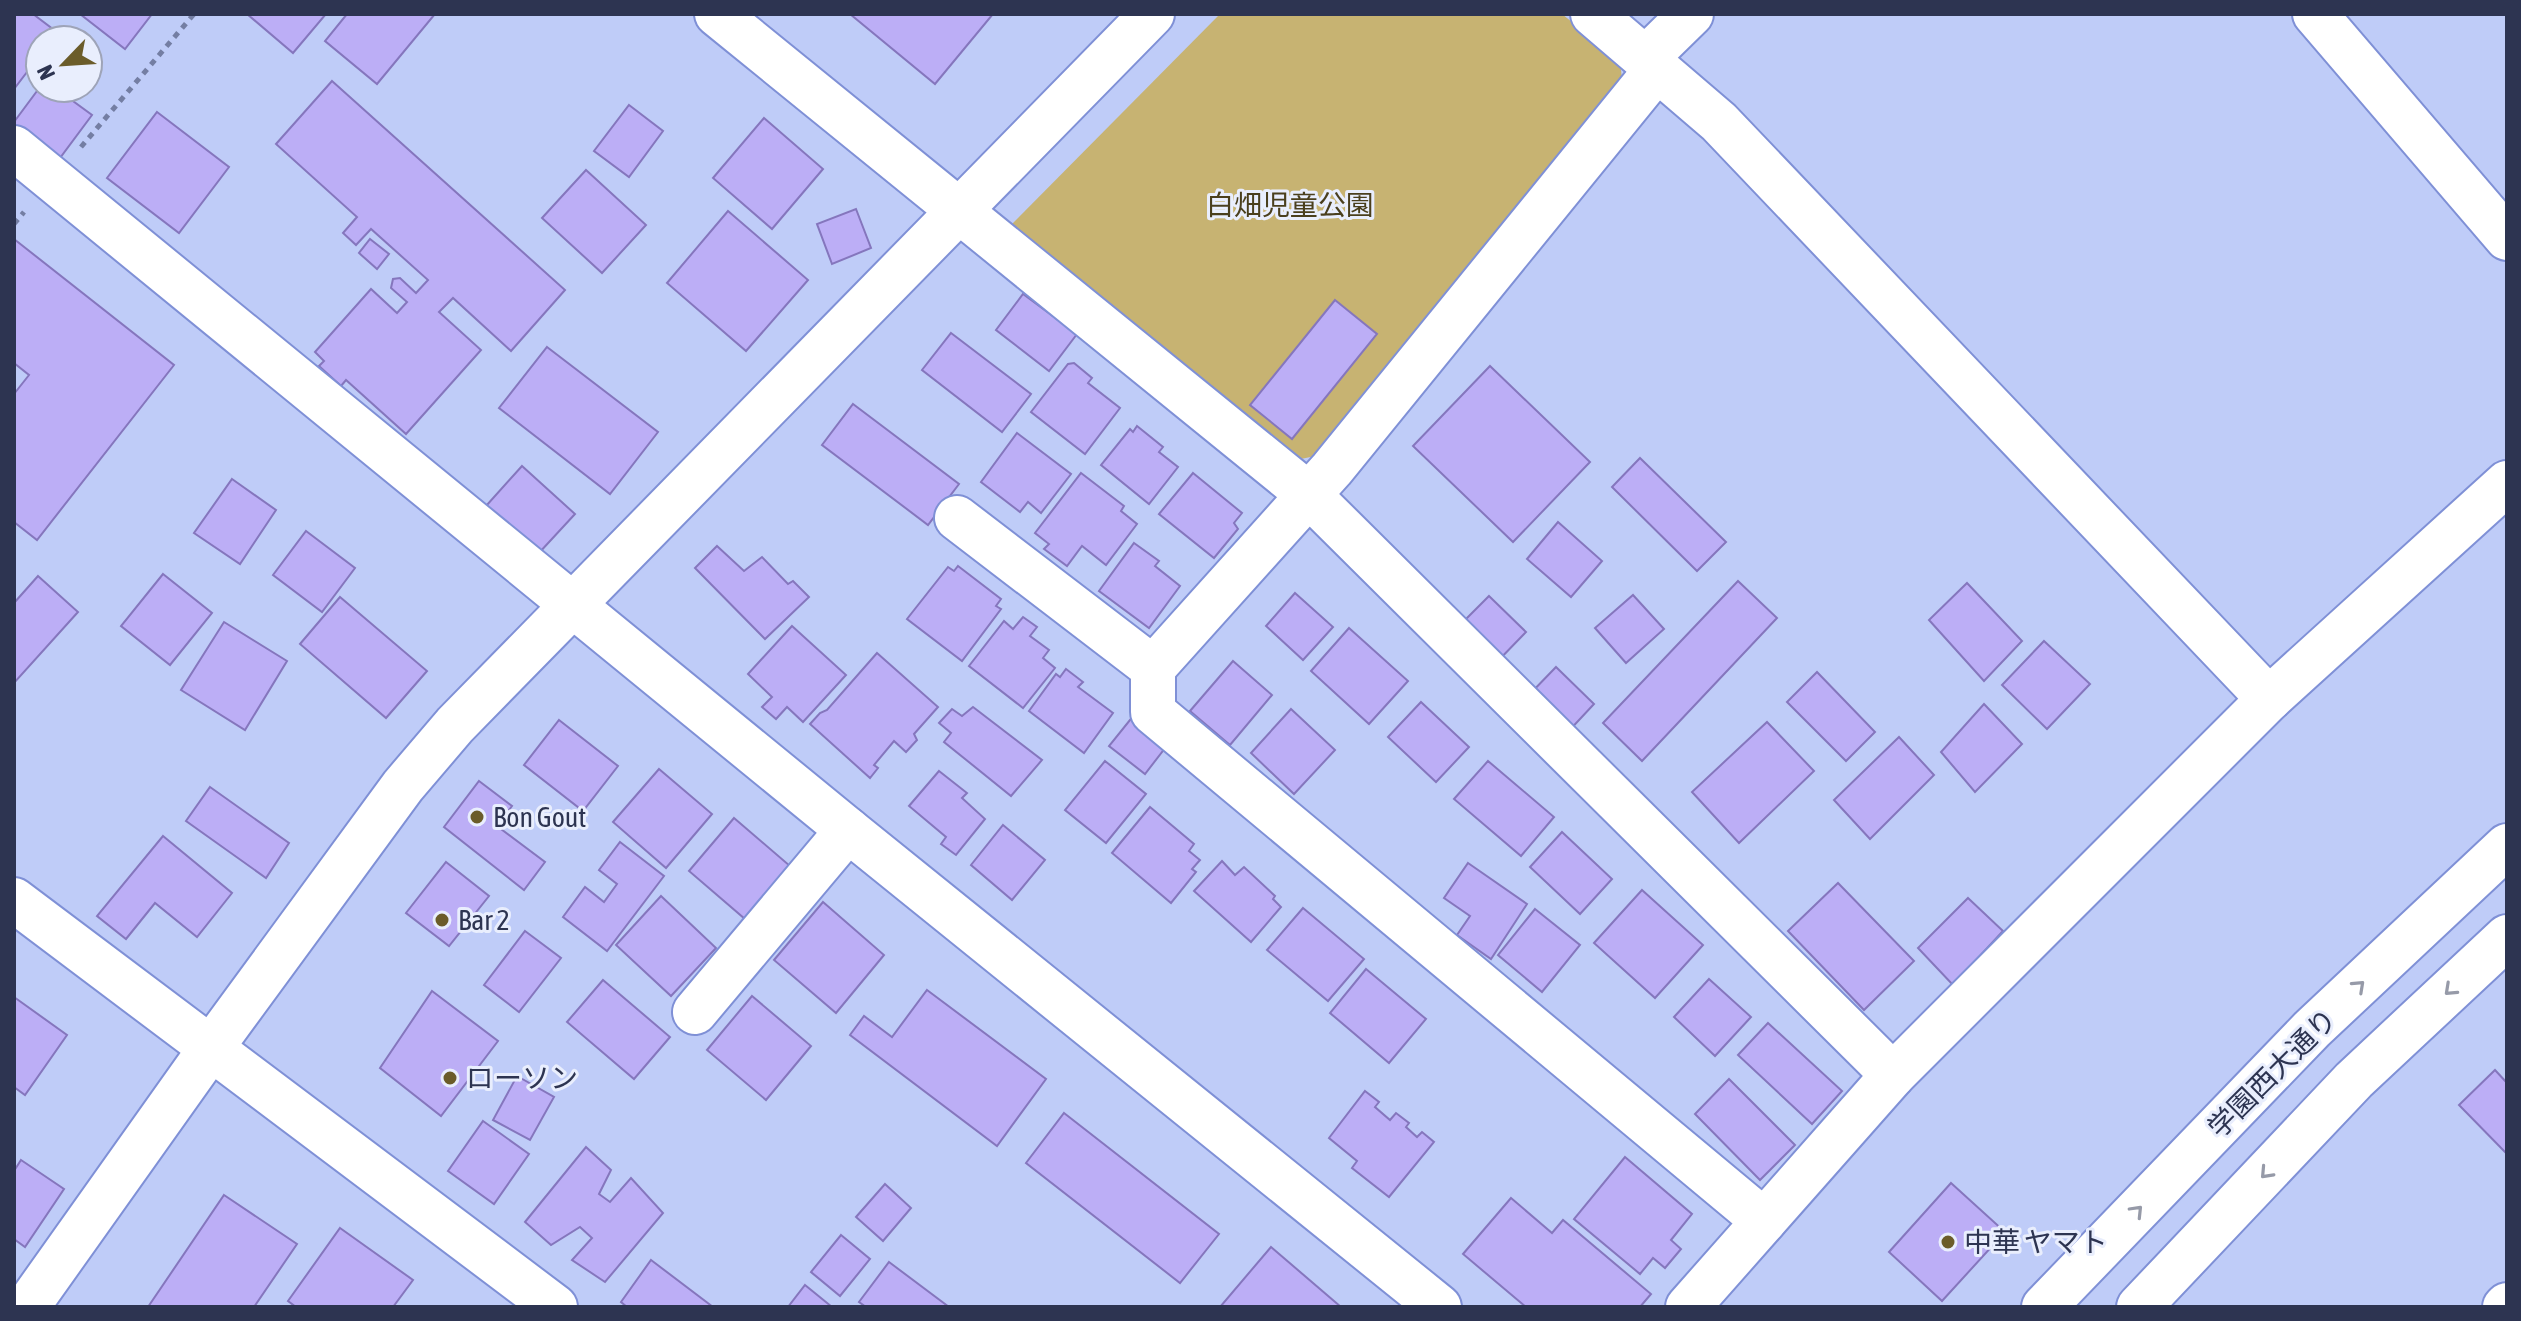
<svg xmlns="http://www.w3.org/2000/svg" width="2521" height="1321" font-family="'Asap Condensed','Noto Sans JP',sans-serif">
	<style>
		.green { fill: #c7b372 }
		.building { fill: #bcaef6; stroke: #8576bd; stroke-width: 2 }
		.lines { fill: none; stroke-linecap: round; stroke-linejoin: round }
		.minor-casing { stroke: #7f90d6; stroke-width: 48 }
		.major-casing { stroke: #7f90d6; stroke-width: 48 }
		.path { stroke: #747ea3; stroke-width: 5; stroke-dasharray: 6 6; stroke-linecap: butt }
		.minor { stroke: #fff; stroke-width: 44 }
		.major { stroke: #fff; stroke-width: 44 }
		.oneway { stroke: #969aa8 }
		.poi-dot { fill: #6b5c2a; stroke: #e9eefd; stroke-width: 3 }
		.labels { text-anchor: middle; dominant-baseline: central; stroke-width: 6; stroke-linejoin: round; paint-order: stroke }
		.park-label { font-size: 28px; fill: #4a3f1d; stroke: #e9eefd }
		.poi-label { font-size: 28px; fill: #2d3451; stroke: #e9eefd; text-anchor: start }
		.street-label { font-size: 28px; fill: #2d3451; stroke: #e9eefd }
	</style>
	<rect width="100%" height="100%" fill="#bfccf8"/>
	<!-- green -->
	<path class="green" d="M1220 14H1562L1620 61 1623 88 1325 454 1296 460 1012 224Z"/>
	<!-- building -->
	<g class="building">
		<path d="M14 14H33L58 33 52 40H40V55L14 89Z"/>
		<path d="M80 14H152L125 49Z"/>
		<path d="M247 14H326L293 53Z"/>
		<path d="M347 14H435L377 84 325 41Z"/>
		<path d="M850 14H993L935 84Z"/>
		<path d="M332 81 565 290 511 351 453 298 439 312 481 350 406 434 346 380 341 386 319 366 324 361 315 352 371 289 397 313 407 302 391 288 393 279 400 278 416 293 428 280 371 229 356 245 343 233 357 217 276 144Z"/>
		<path d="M40 87 55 88 92 115 54 166 14 136V122Z"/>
		<path d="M629 105 663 131 629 177 594 151Z"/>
		<path d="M157 112 229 167 179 233 107 178Z"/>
		<path d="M764 118 823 169 772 229 713 178Z"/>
		<path d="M586 170 646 225 602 273 542 218Z"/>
		<path d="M856 209 871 248 832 264 817 224Z"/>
		<path d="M728 211 808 280 746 351 667 283Z"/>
		<path d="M14 239 174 365 37 540 14 522V394L29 375 14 363Z"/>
		<path d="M370 239 389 254 377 269 359 253Z"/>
		<path d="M1023 294 1077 334 1049 371 996 330Z"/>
		<path d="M1335 300 1377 334 1292 439 1250 405Z"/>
		<path d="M951 333 1031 394 1002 432 922 370Z"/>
		<path d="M547 347 658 432 610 494 499 408Z"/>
		<path d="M1074 363 1092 378 1088 383 1120 408 1085 454 1031 412 1068 364Z"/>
		<path d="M1490 366 1590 462 1513 542 1413 446Z"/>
		<path d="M853 404 959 484 928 525 822 445Z"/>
		<path d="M1137 426 1163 447 1159 452 1178 467 1149 504 1101 465 1130 429 1133 432Z"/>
		<path d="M1017 433 1071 474 1041 513 1028 502 1020 512 981 482Z"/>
		<path d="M1640 458 1726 542 1697 571 1612 487Z"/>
		<path d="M522 466 575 514 538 554 486 506Z"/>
		<path d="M1081 473 1124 506 1121 511 1137 524 1106 565 1082 546 1067 566 1044 549 1049 544 1035 533Z"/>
		<path d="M1193 473 1242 513 1234 523 1238 529 1214 558 1159 514Z"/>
		<path d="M232 479 276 510 240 564 194 533Z"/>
		<path d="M1558 522 1602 561 1571 597 1527 559Z"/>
		<path d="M306 531 355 568 322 612 273 575Z"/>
		<path d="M1134 543 1159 561 1155 566 1180 586 1149 628 1099 591Z"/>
		<path d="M717 546 744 571 762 557 788 584 793 581 809 597 765 639 695 568Z"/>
		<path d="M958 566 1001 599 996 606 1001 609 962 661 907 619 948 567 954 571Z"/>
		<path d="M163 574 212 613 170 665 121 626Z"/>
		<path d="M38 576 78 612 14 683V603Z"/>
		<path d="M1738 581 1777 618 1642 761 1603 723Z"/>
		<path d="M1967 583 2022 641 1984 681 1929 620Z"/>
		<path d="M1295 593 1333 627 1303 660 1266 626Z"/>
		<path d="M1633 595 1664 629 1626 663 1595 628Z"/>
		<path d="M1489 596 1526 632 1492 667 1454 631Z"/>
		<path d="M340 597 427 671 386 718 300 644Z"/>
		<path d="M1023 617 1037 627 1030 636 1049 650 1043 658 1055 668 1023 708 969 666 1004 621 1013 629Z"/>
		<path d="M224 622 287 661 245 730 181 690Z"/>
		<path d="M792 626 846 675 803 722 787 707 776 719 762 707 772 697 748 674Z"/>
		<path d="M1349 628 1408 681 1369 724 1311 671Z"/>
		<path d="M2044 641 2090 684 2047 729 2002 685Z"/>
		<path d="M877 653 938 707 914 734 917 740 906 752 894 741 874 765 878 768 870 778 810 724 820 713 827 710Z"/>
		<path d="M1233 661 1272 695 1230 745 1190 711Z"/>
		<path d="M1556 667 1594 704 1565 735 1526 698Z"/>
		<path d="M1066 669 1083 682 1078 687 1113 713 1084 753 1029 711 1056 674 1060 677Z"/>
		<path d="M1817 672 1875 732 1846 761 1787 702Z"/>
		<path d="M1421 702 1469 747 1436 782 1388 737Z"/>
		<path d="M1984 704 2022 744 1975 792 1941 752Z"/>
		<path d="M973 707 1042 760 1011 796 944 742 951 733 939 723 952 709 962 716Z"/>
		<path d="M1291 709 1335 750 1294 794 1251 753Z"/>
		<path d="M1134 715 1169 743 1145 774 1109 746Z"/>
		<path d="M559 720 618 766 583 811 524 765Z"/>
		<path d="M1767 722 1814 771 1739 843 1692 792Z"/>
		<path d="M1899 737 1934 775 1870 839 1834 800Z"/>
		<path d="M1105 761 1146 794 1106 843 1065 810Z"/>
		<path d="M1488 761 1554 817 1521 856 1454 799Z"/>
		<path d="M659 769 712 814 666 868 613 822Z"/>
		<path d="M939 771 967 793 962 798 985 819 956 855 941 844 946 837 909 806Z"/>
		<path d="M479 781 512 806 497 826 545 862 524 890 444 827Z"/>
		<path d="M210 787 289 843 266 878 186 821Z"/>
		<path d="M1150 807 1194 844 1189 851 1200 860 1192 869 1196 872 1171 903 1112 853Z"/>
		<path d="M734 818 790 866 745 919 689 871Z"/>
		<path d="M1003 825 1045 860 1012 900 971 865Z"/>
		<path d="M1562 832 1612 879 1580 914 1530 867Z"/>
		<path d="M163 836 232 893 197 937 155 903 126 939 97 916Z"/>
		<path d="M620 842 664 876 607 951 563 917 585 887 604 902 617 884 599 870Z"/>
		<path d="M1222 861 1235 875 1244 867 1275 896 1273 899 1281 907 1251 942 1194 891Z"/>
		<path d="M446 862 489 896 449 946 406 913Z"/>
		<path d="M1468 863 1527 904 1491 959 1457 935 1470 916 1444 898Z"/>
		<path d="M1838 883 1914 961 1864 1010 1788 931Z"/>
		<path d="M1642 890 1703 945 1655 998 1594 943Z"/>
		<path d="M661 896 716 948 671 996 616 945Z"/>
		<path d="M1968 898 2003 931 1953 985 1918 948Z"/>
		<path d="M823 902 884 955 836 1013 774 960Z"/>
		<path d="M1303 908 1364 959 1328 1001 1267 950Z"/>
		<path d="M1535 909 1580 945 1542 992 1498 955Z"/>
		<path d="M525 931 561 958 519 1012 484 985Z"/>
		<path d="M1366 969 1426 1019 1389 1063 1330 1013Z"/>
		<path d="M1709 979 1751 1017 1715 1056 1674 1017Z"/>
		<path d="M603 980 670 1037 634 1079 567 1022Z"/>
		<path d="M927 990 1046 1079 997 1146 850 1035 864 1016 892 1037Z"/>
		<path d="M432 991 498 1041 441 1116 380 1068Z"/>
		<path d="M752 996 811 1046 766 1100 707 1050Z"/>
		<path d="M14 997 67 1035 25 1095 14 1087Z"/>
		<path d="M1768 1023 1842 1091 1812 1124 1738 1055Z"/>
		<path d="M2495 1070 2507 1083V1154L2459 1105Z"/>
		<path d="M517 1076 554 1097 530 1140 493 1120Z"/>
		<path d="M1729 1079 1795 1145 1760 1180 1695 1114Z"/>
		<path d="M1365 1091 1379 1102 1375 1107 1390 1120 1396 1113 1409 1123 1406 1127 1417 1137 1422 1132 1434 1142 1389 1197 1352 1168 1357 1161 1329 1138Z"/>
		<path d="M1064 1113 1219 1234 1180 1283 1026 1163Z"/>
		<path d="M483 1121 529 1154 494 1204 448 1171Z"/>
		<path d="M586 1147 611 1170 599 1194 610 1202 631 1178 663 1213 605 1282 572 1260 592 1238 580 1227 551 1245 525 1222Z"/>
		<path d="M1625 1157 1692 1214 1671 1240 1681 1249 1665 1268 1653 1258 1640 1274 1574 1219Z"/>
		<path d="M21 1160 64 1189 25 1247 14 1239V1171Z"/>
		<path d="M1951 1183 2005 1232 1942 1301 1889 1252Z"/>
		<path d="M885 1184 911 1208 883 1241 856 1217Z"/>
		<path d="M224 1195 297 1244 254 1307H148Z"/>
		<path d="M1511 1198 1552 1233 1563 1220 1651 1294 1640 1307H1526L1463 1254Z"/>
		<path d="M340 1228 413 1280 393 1307H296L288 1301Z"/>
		<path d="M841 1235 870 1259 840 1296 811 1272Z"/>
		<path d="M1271 1247 1341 1307H1220Z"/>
		<path d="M651 1260 713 1307H627L621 1302Z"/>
		<path d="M889 1262 949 1307H866L859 1302Z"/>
		<path d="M805 1285 832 1307H788Z"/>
	</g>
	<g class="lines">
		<defs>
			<g id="minor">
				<path d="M717 14 1308 494 1893 1075"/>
				<path d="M1593 14 1719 122 2269 699"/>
				<path d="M2315 14 2507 238"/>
				<path d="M1646 58 1691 14"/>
				<path d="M1658 68 1332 469 1153 668V712L1764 1221"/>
				<path d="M14 148 848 830 1439 1307"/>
				<path d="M957 518 1153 668"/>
				<path d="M14 900 555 1307"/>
				<path d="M695 1012 848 830"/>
				<path d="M27 1307 211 1048 403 786 455 725 1152 14"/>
				<path d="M1688 1307 1893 1075 2269 699 2507 483"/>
				<path d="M2505 1307 2507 1305"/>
			</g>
			<g id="major">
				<path d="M2044 1307 2312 1029 2507 846"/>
				<path d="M2139 1307 2354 1080 2507 937"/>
			</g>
		</defs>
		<!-- minor casing -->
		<use href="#minor" class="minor-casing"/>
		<!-- major casing -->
		<use href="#major" class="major-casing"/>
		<!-- path -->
		<g class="path">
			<path d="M81 147 194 14"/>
			<path d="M14 224 24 212"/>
		</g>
		<!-- minor -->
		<use href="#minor" class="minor"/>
		<!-- major -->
		<use href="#major" class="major"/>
	</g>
	<!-- one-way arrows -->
	<defs><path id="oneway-chevron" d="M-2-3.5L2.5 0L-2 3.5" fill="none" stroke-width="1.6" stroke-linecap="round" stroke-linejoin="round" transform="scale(2)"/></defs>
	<g class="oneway">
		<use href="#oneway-chevron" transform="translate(2359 986) rotate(-43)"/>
		<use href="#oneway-chevron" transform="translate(2450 990) rotate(137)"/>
		<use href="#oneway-chevron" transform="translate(2266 1173) rotate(133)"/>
		<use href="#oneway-chevron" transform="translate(2137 1211) rotate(-46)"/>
	</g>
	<!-- markers -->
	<g class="poi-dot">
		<circle cx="477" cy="817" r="8"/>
		<circle cx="442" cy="920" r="8"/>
		<circle cx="450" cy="1078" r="8"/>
		<circle cx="1948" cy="1242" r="8"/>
	</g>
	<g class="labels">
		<!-- park labels -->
		<g class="park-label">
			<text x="1290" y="205">白畑児童公園</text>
		</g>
		<!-- poi labels -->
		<g class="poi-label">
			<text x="493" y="817">Bon Gout</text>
			<text x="458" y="920">Bar 2</text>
			<text x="466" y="1078">ローソン</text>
			<text x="1964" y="1242">中華 ヤマト</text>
		</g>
		<!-- street labels -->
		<g class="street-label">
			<text transform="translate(2272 1073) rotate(-45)">学園西大通り</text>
		</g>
	</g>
	<!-- border -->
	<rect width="2521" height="1321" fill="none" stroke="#2d3451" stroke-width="32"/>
	<!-- north arrow -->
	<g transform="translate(64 64) rotate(245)"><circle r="38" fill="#e9eefd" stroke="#9ea4b8" stroke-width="2"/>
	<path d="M0-6L14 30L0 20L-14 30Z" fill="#6b5c2a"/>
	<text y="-12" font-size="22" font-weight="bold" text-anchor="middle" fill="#2d3451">N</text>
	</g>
</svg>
